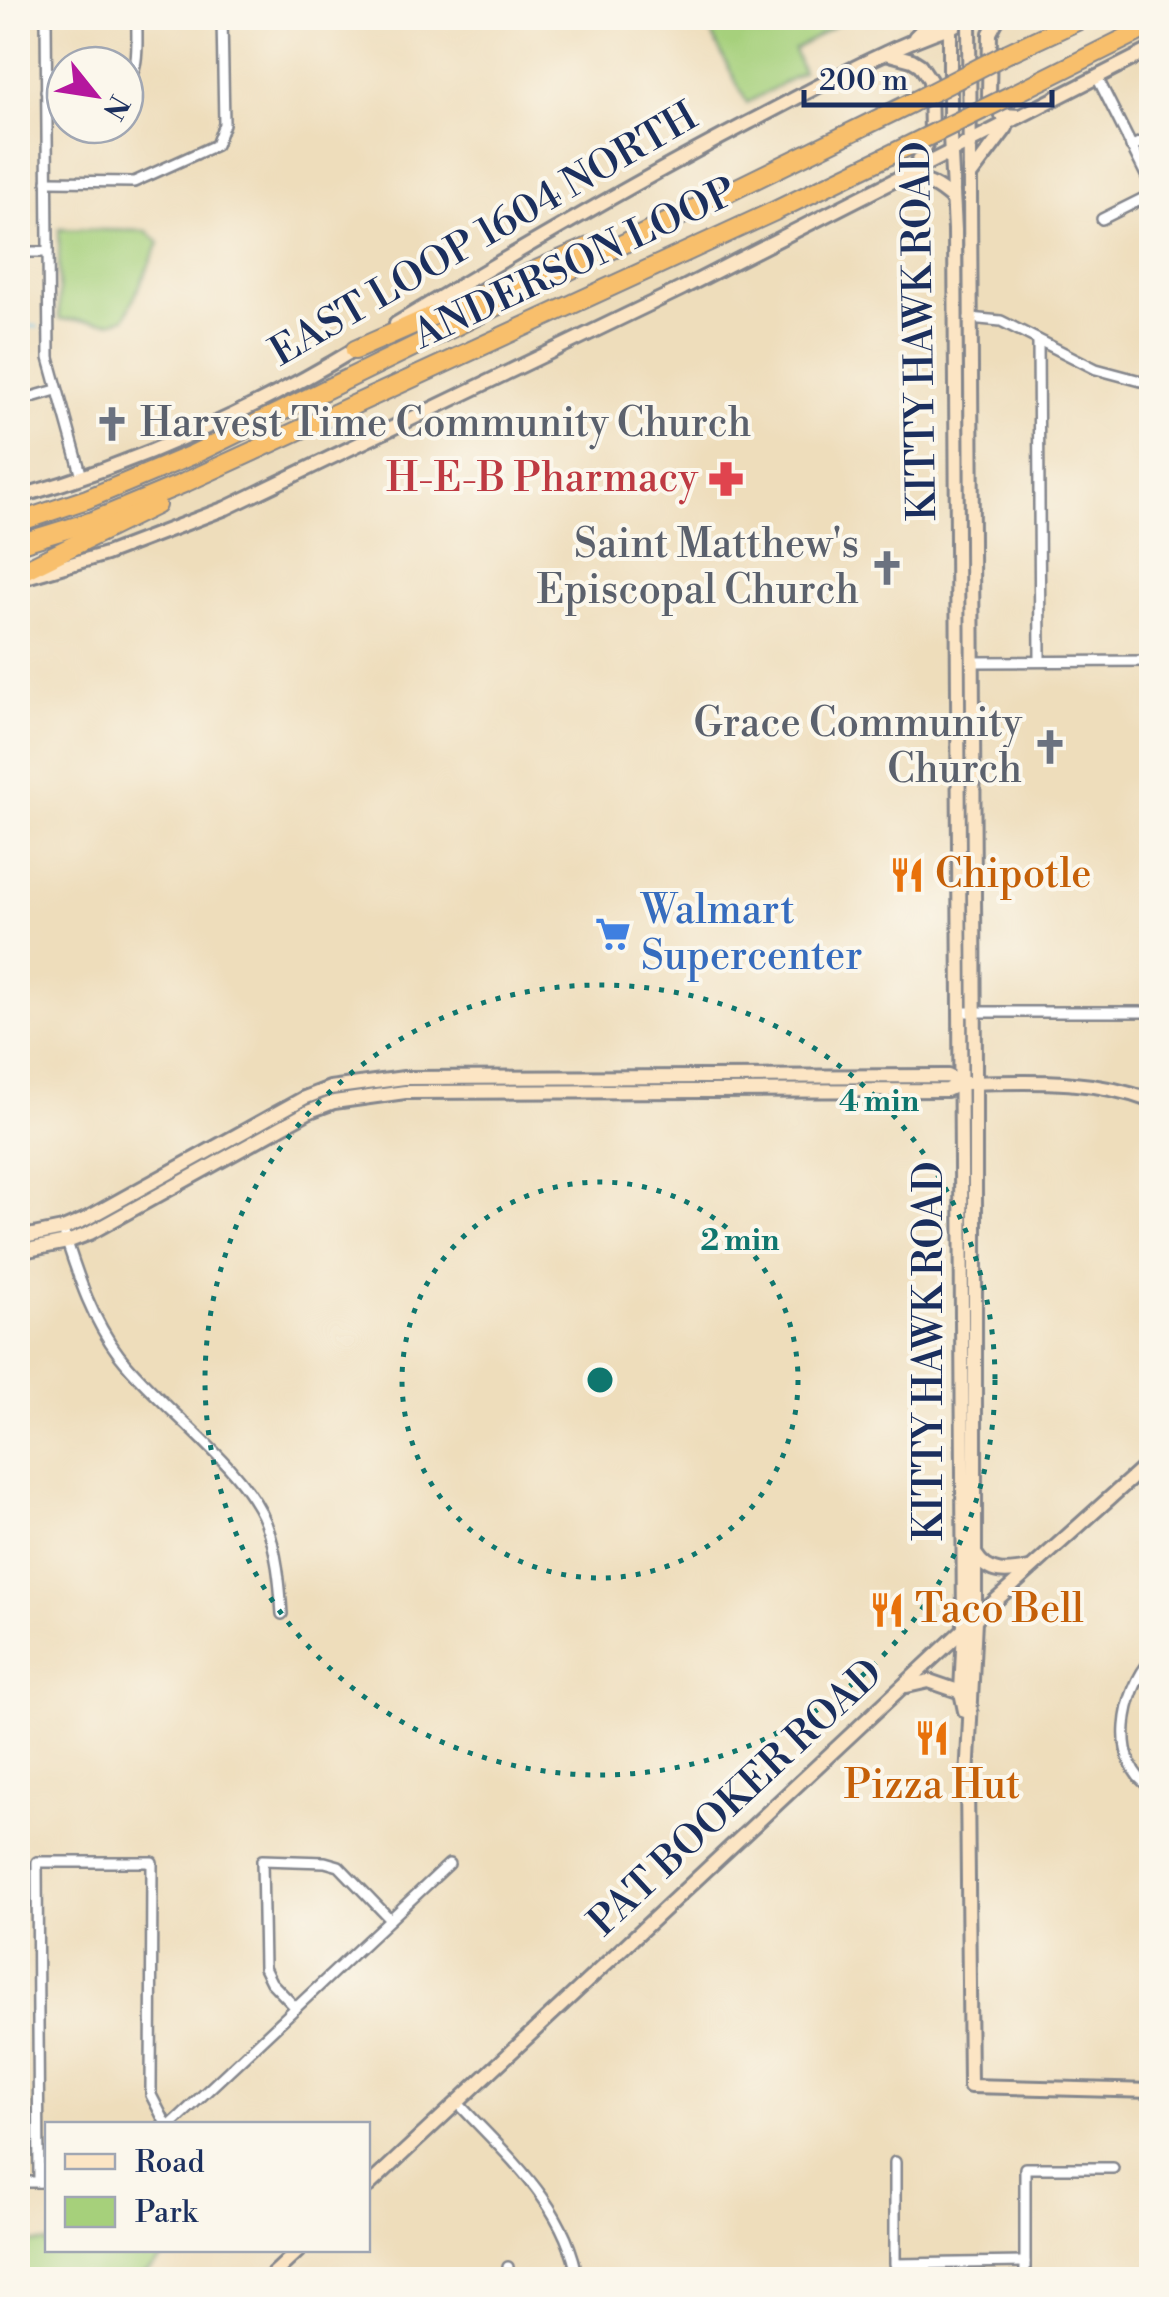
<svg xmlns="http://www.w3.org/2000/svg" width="1169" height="2297" font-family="'Libre Bodoni',serif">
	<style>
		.green { fill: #a6d07b; stroke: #60806c; stroke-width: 2.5 }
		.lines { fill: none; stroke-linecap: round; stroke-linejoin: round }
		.stream { stroke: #69c1e6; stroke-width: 2.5 }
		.street-casing { stroke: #84868c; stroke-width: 14 }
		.secondary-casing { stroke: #84868c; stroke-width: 18 }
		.highway-casing { stroke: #84868c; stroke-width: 22 }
		.street { stroke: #fff; stroke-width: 9 }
		.secondary { stroke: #fce5c4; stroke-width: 12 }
		.highway { stroke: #f8bf6c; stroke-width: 18 }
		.highway-bridge-casing { stroke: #84868c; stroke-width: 22; stroke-linecap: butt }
		.highway-bridge { stroke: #f8bf6c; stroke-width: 18 }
		.ring { fill: none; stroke: #0f766e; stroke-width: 5; stroke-dasharray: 5 10 }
		.labels { text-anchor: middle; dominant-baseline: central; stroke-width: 8; stroke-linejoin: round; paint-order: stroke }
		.street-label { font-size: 40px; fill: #1b2f5e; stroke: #fbf7ec }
		.worship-label { font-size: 40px; fill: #5b616d; stroke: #fbf7ec; text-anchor: end }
		.health-label { font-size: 40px; fill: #be3a42; stroke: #fbf7ec; text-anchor: end }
		.food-label { font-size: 40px; fill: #c56008; stroke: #fbf7ec; text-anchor: start }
		.shop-label { font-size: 40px; fill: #366cbe; stroke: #fbf7ec; text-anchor: start }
		.centre { fill: #0f766e; stroke: #fbf7ec; stroke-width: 5 }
		.ring-label { font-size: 30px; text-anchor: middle; font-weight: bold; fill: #0f766e; stroke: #fbf7ec; stroke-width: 8; stroke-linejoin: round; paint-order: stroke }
	</style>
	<rect width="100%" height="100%" fill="#fbf7ec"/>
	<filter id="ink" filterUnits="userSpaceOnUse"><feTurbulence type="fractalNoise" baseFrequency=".01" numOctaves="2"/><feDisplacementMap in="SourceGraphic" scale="20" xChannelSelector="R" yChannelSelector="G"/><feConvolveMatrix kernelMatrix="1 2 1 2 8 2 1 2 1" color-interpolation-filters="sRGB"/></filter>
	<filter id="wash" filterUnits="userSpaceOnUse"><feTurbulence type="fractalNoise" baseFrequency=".0048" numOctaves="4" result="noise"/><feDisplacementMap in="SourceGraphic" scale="40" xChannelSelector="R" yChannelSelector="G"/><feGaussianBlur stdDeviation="2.25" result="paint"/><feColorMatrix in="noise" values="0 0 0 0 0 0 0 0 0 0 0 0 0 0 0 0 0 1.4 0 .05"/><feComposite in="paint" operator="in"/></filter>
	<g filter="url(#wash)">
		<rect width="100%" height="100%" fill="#edb"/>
		<!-- green -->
		<g class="green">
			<path d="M703 18H841V22L794 50 803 72 747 103Z"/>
			<path d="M59 229 147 231 159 243 125 318 110 322 59 319Z"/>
			<path d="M18 2243H47L48 2250H172L139 2279 18 2280Z"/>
		</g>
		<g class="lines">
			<!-- stream -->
			<path class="stream" d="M18 325 38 327"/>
		</g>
	</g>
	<g filter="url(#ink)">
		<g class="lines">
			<defs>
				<g id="street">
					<path d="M46 18 49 358 82 477"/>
					<path d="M1098 79 1152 187"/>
					<path d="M125 87C141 67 136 42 137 18"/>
					<path d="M46 91H65"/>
					<path d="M1131 147 1152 136"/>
					<path d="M47 181 134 182 216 145 224 124 222 18"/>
					<path d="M1102 219 1152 194"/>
					<path d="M18 252H48"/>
					<path d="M969 318 1001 321 1096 369 1152 384"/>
					<path d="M1038 340 1040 660"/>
					<path d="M1151 384 1152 424"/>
					<path d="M18 401 56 390"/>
					<path d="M971 662 1152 661"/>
					<path d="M961 1012H1152"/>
					<path d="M65 1236C79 1279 92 1319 119 1355 160 1408 243 1464 266 1523 277 1551 280 1584 282 1614"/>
					<path d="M1152 1659C1123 1690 1109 1764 1152 1788"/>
					<path d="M296 2008 271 1982 264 1968 262 1860 325 1862 339 1866 390 1919"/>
					<path d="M458 2103C507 2156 566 2205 578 2280"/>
					<path d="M172 2124 449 1864"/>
					<path d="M895 2162V2264L1025 2262"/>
					<path d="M18 2182H48"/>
					<path d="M39 2182 37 1862H152L151 2095 166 2124"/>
					<path d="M508 2280V2267"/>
					<path d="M1025 2280V2168H1113"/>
				</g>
				<g id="secondary">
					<path d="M950 18V136L955 230 964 1629 961 1692 965 1711"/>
					<path d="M969 18 975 1068V1620L967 1780 970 2086 1152 2091"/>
					<path d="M998 18 990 33 989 97 1002 115 1020 116"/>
					<path d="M915 37 934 18"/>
					<path d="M886 53 912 60 920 65 930 80 931 135 914 170"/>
					<path d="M970 176 1006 128"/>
					<path d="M905 178C925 179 938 186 953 200"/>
					<path d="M396 324C512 254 628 186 748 123 816 88 883 49 955 25"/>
					<path d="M18 497C137 463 256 410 362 345"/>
					<path d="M19 579 106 554 226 508 683 288 1152 49"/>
					<path d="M18 1238 63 1229 84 1220 304 1098 330 1088 404 1078 948 1076 961 1083"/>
					<path d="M18 1252 67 1242 90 1233 310 1111 334 1102 405 1092 947 1090 961 1083C1026 1082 1089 1077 1152 1101"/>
					<path d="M976 1555C989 1576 1008 1573 1029 1569"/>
					<path d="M907 1686 929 1681 961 1692"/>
					<path d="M368 2186 964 1629 1152 1460"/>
					<path d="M267 2280 299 2250"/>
				</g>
				<g id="highway">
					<path d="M1008 53 1083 18"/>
					<path d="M1012 95 1152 25"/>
					<path d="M355 350 591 246"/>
					<path d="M18 522 87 499 192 455 911 103"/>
					<path d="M18 544 93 521 184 483 777 210 906 147"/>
					<path d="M18 573 156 505"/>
				</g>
			</defs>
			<!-- street casing -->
			<use href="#street" class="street-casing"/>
			<!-- secondary casing -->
			<use href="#secondary" class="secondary-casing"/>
			<!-- highway casing -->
			<use href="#highway" class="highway-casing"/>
			<!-- street -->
			<use href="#street" class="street"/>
			<!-- secondary -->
			<use href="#secondary" class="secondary"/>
			<!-- highway -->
			<use href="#highway" class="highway"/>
			<defs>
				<g id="highway-bridge">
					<path d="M911 103 1008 53"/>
					<path d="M906 147 1012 95"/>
				</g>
			</defs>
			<!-- highway-bridge casing -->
			<use href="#highway-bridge" class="highway-bridge-casing"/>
			<!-- highway-bridge -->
			<use href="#highway-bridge" class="highway-bridge"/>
		</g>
	</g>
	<!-- distance rings -->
	<g class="ring">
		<circle cx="600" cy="1380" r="198"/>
		<circle cx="600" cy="1380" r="395"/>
	</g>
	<!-- icons -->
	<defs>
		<symbol id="church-bare" viewBox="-9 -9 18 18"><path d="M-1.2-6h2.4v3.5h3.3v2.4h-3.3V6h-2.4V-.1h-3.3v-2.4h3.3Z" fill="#6b7280" stroke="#fbf7ec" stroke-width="2.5" paint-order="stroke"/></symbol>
		<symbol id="pharmacy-bare" viewBox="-9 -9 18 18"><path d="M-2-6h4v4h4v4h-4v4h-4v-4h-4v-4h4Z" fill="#e0444e" stroke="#fbf7ec" stroke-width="2.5" paint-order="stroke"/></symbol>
		<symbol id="restaurant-bare" viewBox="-9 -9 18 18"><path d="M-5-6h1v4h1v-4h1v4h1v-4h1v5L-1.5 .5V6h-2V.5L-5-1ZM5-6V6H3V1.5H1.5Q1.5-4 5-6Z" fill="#e8710a" stroke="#fbf7ec" stroke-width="2.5" paint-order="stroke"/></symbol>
		<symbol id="supermarket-bare" viewBox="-9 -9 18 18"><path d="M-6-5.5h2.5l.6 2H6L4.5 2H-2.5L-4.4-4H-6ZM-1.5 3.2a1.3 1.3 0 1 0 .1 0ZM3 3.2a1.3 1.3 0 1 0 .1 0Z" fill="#3f7fe0" stroke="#fbf7ec" stroke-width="2.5" paint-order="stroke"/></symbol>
	</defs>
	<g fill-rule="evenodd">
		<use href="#church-bare" x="87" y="399" width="50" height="50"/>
		<use href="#pharmacy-bare" x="701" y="454" width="50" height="50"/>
		<use href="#church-bare" x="862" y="543" width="50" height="50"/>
		<use href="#church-bare" x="1025" y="722" width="50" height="50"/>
		<use href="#restaurant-bare" x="882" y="850" width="50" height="50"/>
		<use href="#supermarket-bare" x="588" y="909" width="50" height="50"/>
		<use href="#restaurant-bare" x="862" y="1585" width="50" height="50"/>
		<use href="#restaurant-bare" x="907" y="1713" width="50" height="50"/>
	</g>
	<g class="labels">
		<!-- street labels -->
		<g class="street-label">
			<text transform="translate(484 235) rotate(-30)">EAST LOOP 1604 NORTH</text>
			<text transform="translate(575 264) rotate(-25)">ANDERSON LOOP</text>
			<text transform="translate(920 331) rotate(-91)">KITTY HAWK ROAD</text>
			<text transform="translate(930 1351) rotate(-90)">KITTY HAWK ROAD</text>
			<text transform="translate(736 1798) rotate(-43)">PAT BOOKER ROAD</text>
		</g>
		<!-- worship labels -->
		<g class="worship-label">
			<text x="140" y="424" text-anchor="start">Harvest Time Community Church</text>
			<text x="859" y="545">Saint Matthew's<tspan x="859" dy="46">Episcopal Church</tspan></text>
			<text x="1022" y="724">Grace Community<tspan x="1022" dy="46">Church</tspan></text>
		</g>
		<!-- health labels -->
		<g class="health-label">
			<text x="698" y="479">H-E-B Pharmacy</text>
		</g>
		<!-- food labels -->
		<g class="food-label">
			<text x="935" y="875">Chipotle</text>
			<text x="915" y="1610">Taco Bell</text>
			<text x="932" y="1786" text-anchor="middle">Pizza Hut</text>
		</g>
		<!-- shop labels -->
		<g class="shop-label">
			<text x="641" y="911">Walmart<tspan x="641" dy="46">Supercenter</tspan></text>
		</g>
	</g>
	<circle cx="600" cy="1380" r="15" class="centre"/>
	<g class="ring-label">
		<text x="879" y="1111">4 min</text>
		<text x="740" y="1250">2 min</text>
	</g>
	<!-- margin -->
	<rect width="1169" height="2297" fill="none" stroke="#fbf7ec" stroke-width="60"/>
	<!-- legend -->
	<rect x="45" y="2122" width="325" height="130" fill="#fbf7ec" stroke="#a1a7b3" stroke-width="2.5"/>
	<rect x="65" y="2154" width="50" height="15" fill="#fce5c4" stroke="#a1a7b3" stroke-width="2.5"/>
	<text x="135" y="2172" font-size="30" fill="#1b2f5e">Road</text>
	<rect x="65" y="2197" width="50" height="30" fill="#a6d07b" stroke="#a1a7b3" stroke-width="2.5"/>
	<text x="135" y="2222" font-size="30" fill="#1b2f5e">Park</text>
	<!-- north arrow -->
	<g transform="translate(95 95) rotate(120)"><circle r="48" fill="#fbf7ec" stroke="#a1a7b3" stroke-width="2.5"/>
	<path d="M0-8L18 38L0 25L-18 38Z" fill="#b5179e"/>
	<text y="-15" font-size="28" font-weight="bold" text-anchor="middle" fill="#1b2f5e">N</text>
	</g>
	<!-- scale -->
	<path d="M804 90v15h248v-15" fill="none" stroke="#1b2f5e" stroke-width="5"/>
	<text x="819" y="90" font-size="30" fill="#1b2f5e" stroke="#fbf7ec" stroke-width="8" paint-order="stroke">200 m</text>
</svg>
